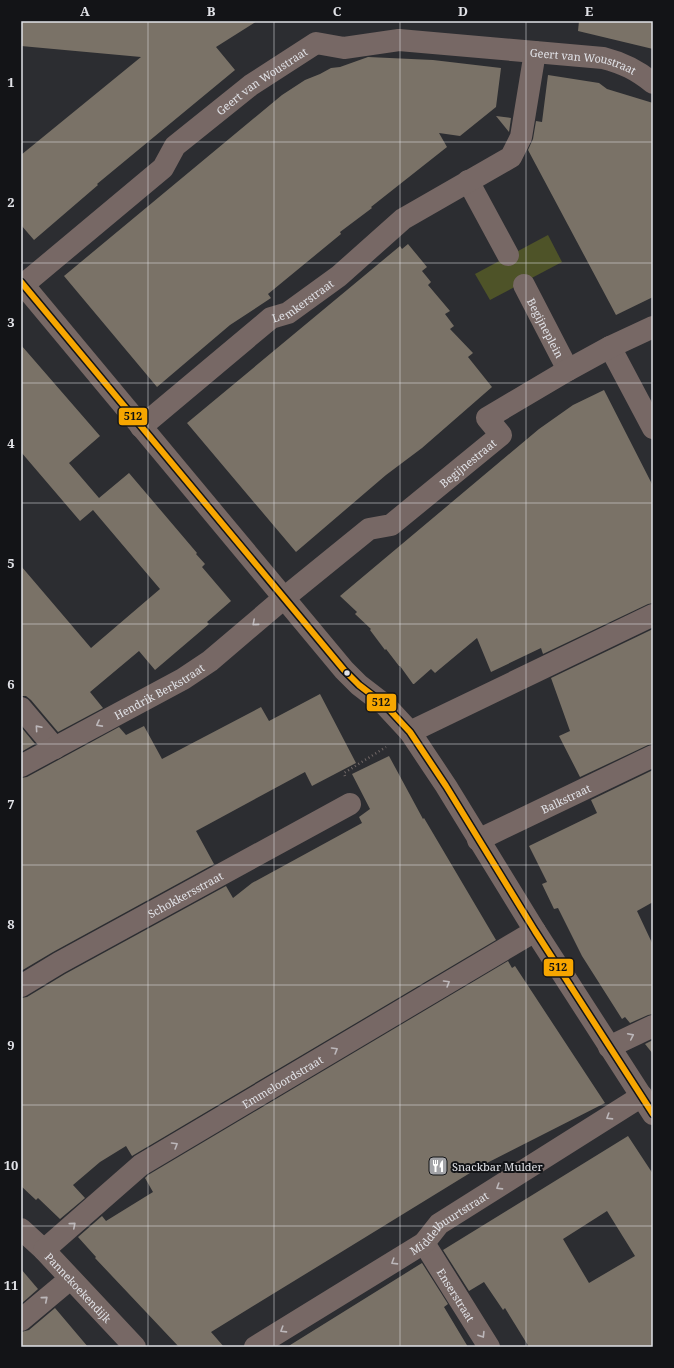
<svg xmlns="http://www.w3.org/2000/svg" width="674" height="1368" font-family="'Noto Serif',serif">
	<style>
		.green { fill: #4e5328 }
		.building { fill: #7a7267; fill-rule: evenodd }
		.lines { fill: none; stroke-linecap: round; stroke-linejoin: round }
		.path { stroke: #726867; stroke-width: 2.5; stroke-dasharray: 1 3; stroke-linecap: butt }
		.street { stroke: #776865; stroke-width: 22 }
		.bus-1-casing { stroke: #131417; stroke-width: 9 }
		.bus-1 { stroke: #f7a600; stroke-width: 6 }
		.oneway { stroke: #bcb7ba }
		.grid { fill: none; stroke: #e1e2e7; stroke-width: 1; stroke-opacity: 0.55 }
		.bus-dot { fill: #e1e2e7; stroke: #131417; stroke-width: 1.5 }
		.labels { text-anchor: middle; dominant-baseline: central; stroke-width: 4; stroke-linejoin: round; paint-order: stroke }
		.street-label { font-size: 11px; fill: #e1e2e7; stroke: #131417 }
		.poi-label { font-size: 11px; fill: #e1e2e7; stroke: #131417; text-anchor: start }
		.line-badge { stroke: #131417; stroke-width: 1.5 }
		.pale-badge-label { font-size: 11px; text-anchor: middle; font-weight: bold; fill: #111 }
		.neatline { fill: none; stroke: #e1e2e7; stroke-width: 1.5 }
		.grid-label { font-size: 13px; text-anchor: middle; font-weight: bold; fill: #e1e2e7 }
	</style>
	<rect width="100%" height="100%" fill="#2c2d31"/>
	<!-- green -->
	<path class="green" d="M548 235 562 262 490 300 475 274Z"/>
	<!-- building -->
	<g class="building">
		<path d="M21 21H257L216 47 235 70 97 184 98 185 34 240 21 225V155L141 57 21 46Z"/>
		<path d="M579 21H653V49L578 31Z"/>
		<path d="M368 57 433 60 501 68 496 107 460 136 439 133 447 147 371 207 372 208 340 232 341 234 268 294 271 298 230 325 157 387 64 276 282 95 305 80 320 74 331 68 340 67Z"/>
		<path d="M548 75 599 83 607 89 653 103V297L616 315 528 150 533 139 536 121 542 122Z"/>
		<path d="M496 116 511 118 509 132Z"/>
		<path d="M408 244 427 267 422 271 431 282 428 285 450 311 445 314 454 326 450 329 473 353 468 357 492 387 422 448 386 475 296 552 187 423 400 246 402 249Z"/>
		<path d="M21 345 100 436 69 463 99 498 129 473 197 553 196 554 205 564 202 567 231 601 207 622 209 624 155 670 139 651 90 692 103 708 58 732 31 700 26 696H21V566L91 648 160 589 93 510 80 521 21 452Z"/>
		<path d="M604 390 653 486V603L648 604 543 654 541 648 491 672 477 638 435 673 431 669 414 684H413L400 666H399L386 649 385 650 370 630 371 629 355 614 357 612 340 596 539 429 573 405Z"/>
		<path d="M653 629V744L648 745 580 777 559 736 570 731 551 678Z"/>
		<path d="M320 694 356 763 312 786 305 772 196 831 214 864 53 952 21 971V778L27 777 119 727 126 735 144 726 162 759 261 707 269 721Z"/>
		<path d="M21 727 35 744 21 752Z"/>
		<path d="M389 756 423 819 424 818 496 940 132 1156 126 1146 100 1162 73 1185 85 1198 60 1219 38 1198 36 1200 21 1186V998L27 997 65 974 226 886 233 898 252 883 362 823 359 817 370 809 352 774Z"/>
		<path d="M653 770V902L637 911 653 945V1014L648 1015 630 1023 625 1017 622 1019 582 956 558 908 554 909 542 884 547 882 529 846 597 813 591 800Z"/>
		<path d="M508 961 512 968 515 966 605 1103 483 1165 211 1332 224 1347H179L95 1258 96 1257 78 1237 102 1216 106 1221 153 1192 145 1178 148 1175Z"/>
		<path d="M653 1040V1054L645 1044Z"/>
		<path d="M628 1136 653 1174V1347H529L505 1308 503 1310 484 1282 469 1291 443 1250ZM607 1211 635 1256 589 1283 563 1239Z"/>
		<path d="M422 1263 448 1304 444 1307 468 1347H287Z"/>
		<path d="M21 1269 38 1289 21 1304Z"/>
		<path d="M55 1308 88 1347H21V1332L29 1330Z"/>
	</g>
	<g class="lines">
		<!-- path -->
		<path class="path" d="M345 776 344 773 386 747"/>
		<!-- street -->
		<g class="street">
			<path d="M468 181 508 255"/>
			<path d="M21 282 344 670 359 685 385 705 410 732 446 786 535 931 653 1114"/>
			<path id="s1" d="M23 285 163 168 175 146 251 85 316 43 344 48 399 40 603 58C623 63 637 70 653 83"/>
			<path id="s2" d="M524 285 568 370"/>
			<path d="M610 347 653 428"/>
			<path id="s3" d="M141 427 271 318 288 313 339 276 403 219 511 157 521 137 535 52"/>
			<path d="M21 708 55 748"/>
			<path d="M410 732 653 615"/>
			<path id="s4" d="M21 766 183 679 210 661 284 598 369 529 391 525 501 435 487 418 568 370 610 347 653 327"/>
			<path id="s5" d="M478 840 653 756"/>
			<path id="s6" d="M21 986 59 963 350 804"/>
			<path d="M609 1047 653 1026"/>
			<path id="s7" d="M21 1229 44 1250 135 1347"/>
			<path id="s8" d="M424 1243 489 1347"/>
			<path id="s9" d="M44 1250 141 1165 535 931"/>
			<path d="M21 1320 70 1279"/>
			<path id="s10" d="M255 1347 424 1243 439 1224 642 1096"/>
		</g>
		<defs>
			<path id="bus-1" d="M21 282 344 670 359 685 385 705 410 732 446 786 535 931 653 1114"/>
		</defs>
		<!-- bus-1 casing -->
		<use href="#bus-1" class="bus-1-casing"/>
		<!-- bus-1 -->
		<use href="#bus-1" class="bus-1"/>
	</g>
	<!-- one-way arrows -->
	<defs><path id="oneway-chevron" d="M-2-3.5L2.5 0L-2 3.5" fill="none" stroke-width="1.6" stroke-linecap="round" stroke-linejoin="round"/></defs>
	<g class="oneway">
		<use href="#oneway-chevron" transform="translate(255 623) rotate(139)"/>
		<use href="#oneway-chevron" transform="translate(99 724) rotate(152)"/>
		<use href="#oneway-chevron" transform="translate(38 728) rotate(-131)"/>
		<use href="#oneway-chevron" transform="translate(447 983) rotate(-31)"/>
		<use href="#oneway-chevron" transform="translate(631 1036) rotate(-26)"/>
		<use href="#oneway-chevron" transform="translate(335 1050) rotate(-31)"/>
		<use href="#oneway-chevron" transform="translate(609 1117) rotate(148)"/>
		<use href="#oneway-chevron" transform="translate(175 1145) rotate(-31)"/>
		<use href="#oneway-chevron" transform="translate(499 1187) rotate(148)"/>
		<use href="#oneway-chevron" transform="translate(73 1225) rotate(-41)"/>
		<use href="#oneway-chevron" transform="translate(394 1262) rotate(148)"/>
		<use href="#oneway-chevron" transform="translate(45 1299) rotate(-40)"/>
		<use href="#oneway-chevron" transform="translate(283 1330) rotate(148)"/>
		<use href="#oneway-chevron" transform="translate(482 1335) rotate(58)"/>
	</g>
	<!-- grid -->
	<path class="grid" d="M148 21V1347M274 21V1347M400 21V1347M526 21V1347M21 142H653M21 263H653M21 383H653M21 503H653M21 624H653M21 744H653M21 865H653M21 985H653M21 1105H653M21 1226H653"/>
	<!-- icons -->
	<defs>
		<symbol id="restaurant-square" viewBox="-11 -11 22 22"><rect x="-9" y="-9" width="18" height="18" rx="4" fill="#a2a3a7" stroke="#131417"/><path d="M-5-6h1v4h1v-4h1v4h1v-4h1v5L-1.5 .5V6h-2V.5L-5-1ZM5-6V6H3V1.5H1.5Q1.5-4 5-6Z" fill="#fff"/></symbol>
	</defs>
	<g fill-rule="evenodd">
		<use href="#restaurant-square" x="427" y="1155" width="22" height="22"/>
	</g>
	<!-- markers -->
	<circle class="bus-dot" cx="347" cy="673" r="3.5"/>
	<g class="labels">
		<!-- street labels -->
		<g class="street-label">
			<text stroke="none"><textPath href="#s1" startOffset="652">Geert van Woustraat</textPath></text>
			<text stroke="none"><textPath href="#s1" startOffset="316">Geert van Woustraat</textPath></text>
			<text stroke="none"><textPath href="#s3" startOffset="206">Lemkerstraat</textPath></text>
			<text stroke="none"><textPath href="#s2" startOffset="48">Begijneplein</textPath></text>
			<text stroke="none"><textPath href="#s4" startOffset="544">Begijnestraat</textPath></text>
			<text stroke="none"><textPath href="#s4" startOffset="157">Hendrik Berkstraat</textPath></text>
			<text stroke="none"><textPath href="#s5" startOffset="97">Balkstraat</textPath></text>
			<text stroke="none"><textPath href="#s6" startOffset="188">Schokkersstraat</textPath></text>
			<text stroke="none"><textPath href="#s9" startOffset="293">Emmeloordstraat</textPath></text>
			<text stroke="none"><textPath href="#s10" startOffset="231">Middelbuurtstraat</textPath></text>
			<text stroke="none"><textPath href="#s7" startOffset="82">Pannekoekendijk</textPath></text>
			<text stroke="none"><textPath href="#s8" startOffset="61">Enserstraat</textPath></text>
		</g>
		<!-- poi labels -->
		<g class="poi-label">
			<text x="452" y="1166">Snackbar Mulder</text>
		</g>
	</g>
	<g class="line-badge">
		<rect x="118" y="407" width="30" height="19" rx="4" fill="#f7a600"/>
		<rect x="366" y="693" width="31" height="19" rx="4" fill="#f7a600"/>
		<rect x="543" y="958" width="31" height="19" rx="4" fill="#f7a600"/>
	</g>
	<g class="pale-badge-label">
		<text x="133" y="420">512</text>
		<text x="381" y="706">512</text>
		<text x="558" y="971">512</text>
	</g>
	<!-- border -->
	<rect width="674" height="1368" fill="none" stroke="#131417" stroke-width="44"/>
	<rect x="22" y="22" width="630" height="1324" class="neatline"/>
	<g class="grid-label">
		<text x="85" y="16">A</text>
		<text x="211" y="16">B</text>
		<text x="337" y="16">C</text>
		<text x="463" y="16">D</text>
		<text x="589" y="16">E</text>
		<text x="11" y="87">1</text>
		<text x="11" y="207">2</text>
		<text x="11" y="327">3</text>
		<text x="11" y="448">4</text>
		<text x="11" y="568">5</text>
		<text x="11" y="689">6</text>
		<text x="11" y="809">7</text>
		<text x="11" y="929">8</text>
		<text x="11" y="1050">9</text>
		<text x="11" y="1170">10</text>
		<text x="11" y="1290">11</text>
	</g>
</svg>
